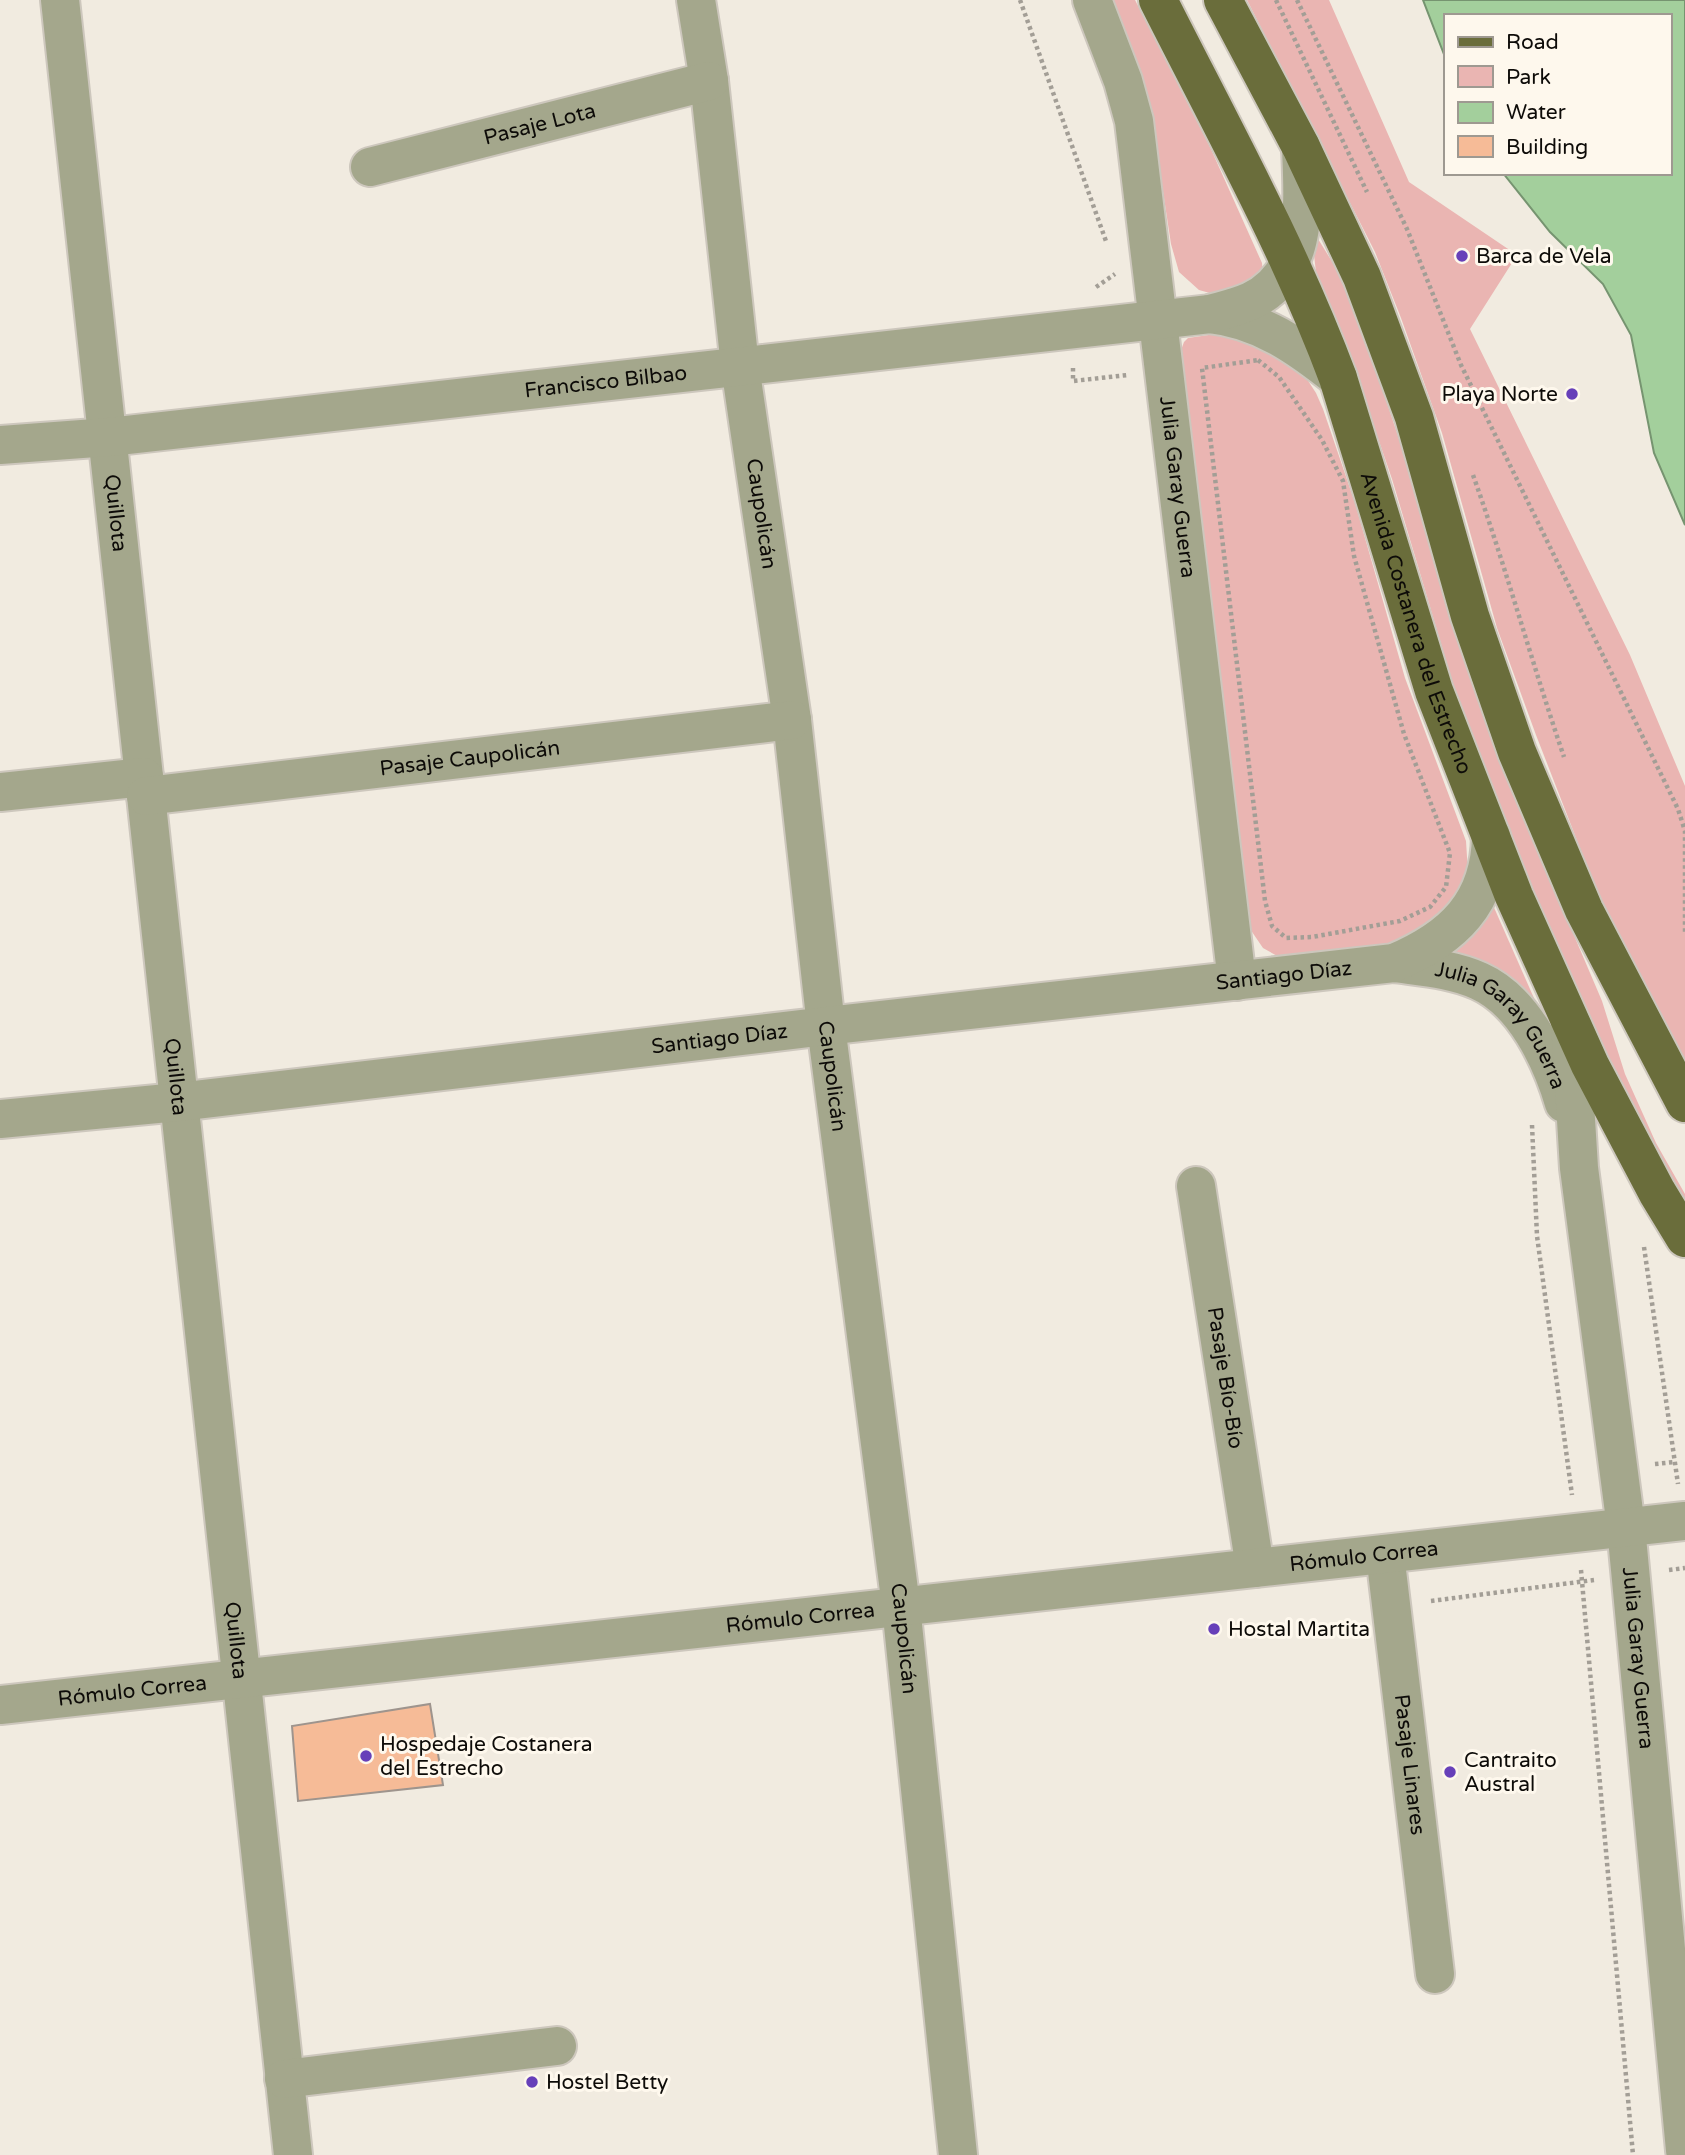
<svg xmlns="http://www.w3.org/2000/svg" width="1685" height="2155" font-family="'Varela Round',sans-serif">
	<style>
		.green { fill: #eab5b2 }
		.water { fill: #a3cf9c; stroke: #769470; stroke-width: 2 }
		.building { fill: #f6bb97; stroke: #9e948d; stroke-width: 2 }
		.lines { fill: none; stroke-linecap: round; stroke-linejoin: round }
		.street-casing { stroke: #cdc7bd; stroke-width: 42 }
		.primary-casing { stroke: #cdc7bd; stroke-width: 42 }
		.path { stroke: #a39e96; stroke-width: 4.5; stroke-dasharray: 3.5 3.5; stroke-linecap: butt }
		.street { stroke: #a4a78c; stroke-width: 38 }
		.primary { stroke: #6a6d3b; stroke-width: 38 }
		.poi-dot { fill: #6740b9; stroke: #fef8ed; stroke-width: 2.5 }
		.labels { text-anchor: middle; dominant-baseline: central; stroke-width: 6; stroke-linejoin: round; paint-order: stroke }
		.street-label { font-size: 21px; fill: #0d0b08; stroke: #fef8ed }
		.poi-label { font-size: 21px; fill: #0d0b08; stroke: #fef8ed; text-anchor: start }
	</style>
	<rect width="100%" height="100%" fill="#f1ebe0"/>
	<!-- green -->
	<g class="green">
		<path d="M1111 0H1135L1210 147 1262 263 1263 276 1217 295 1199 290 1179 272 1171 244 1152 119Z"/>
		<path d="M1247 0H1329L1409 182 1517 255 1470 329 1630 655 1685 786V1066L1601 902 1536 735 1497 628 1442 433 1401 318 1375 252Z"/>
		<path d="M1315 234 1336 268 1367 343 1416 490 1465 662 1503 769 1602 1001 1625 1074 1656 1143 1685 1194V1201L1631 1104 1579 995 1536 899 1464 721 1392 479 1345 342 1316 272 1312 238Z"/>
		<path d="M1229 332 1301 370 1316 393 1323 409 1355 503 1405 678 1466 841 1468 873 1465 892 1407 943 1279 957 1263 948 1248 926 1180 353 1184 342 1188 338Z"/>
		<path d="M1492 903 1552 1039 1446 951Z"/>
	</g>
	<!-- water -->
	<path class="water" d="M1423 0H1685V525L1654 453 1631 335 1603 284 1550 232 1503 173H1669V16H1445V57Z"/>
	<!-- building -->
	<path class="building" d="M430 1704 443 1785 298 1801 292 1726Z"/>
	<g class="lines">
		<defs>
			<g id="street">
				<path id="s1" d="M60 0C140 718 212 1437 293 2155"/>
				<path id="s2" d="M696 0 709 81 740 366 792 720 826 1026 901 1606 958 2155"/>
				<path id="s3" d="M1092 0 1123 81 1134 121 1237 981"/>
				<path id="s4" d="M370 167 709 81"/>
				<path d="M1210 314C1260 319 1299 347 1338 378"/>
				<path id="s5" d="M0 445 109 437 1210 314C1224 310 1238 307 1251 301 1310 273 1303 202 1301 147"/>
				<path d="M0 792 144 777"/>
				<path id="s6" d="M146 796 792 720"/>
				<path id="s7" d="M1394 963C1423 967 1453 969 1479 981 1524 1001 1551 1059 1564 1103"/>
				<path id="s8" d="M1570 1023 1579 1168 1626 1527 1685 2150"/>
				<path id="s9" d="M0 1119 178 1102 826 1026 1394 963C1453 938 1490 903 1491 836"/>
				<path id="s10" d="M1196 1186 1255 1568"/>
				<path id="s11" d="M1385 1554 1435 1974"/>
				<path id="s12" d="M0 1705 1685 1521"/>
				<path d="M284 2079 557 2046"/>
			</g>
			<g id="primary">
				<path id="s13" d="M1158 0C1221 125 1289 247 1338 378L1434 691 1514 896 1590 1065 1657 1192 1685 1238"/>
				<path d="M1223 0 1301 147 1362 277 1414 417 1470 616 1517 752 1584 910 1685 1103"/>
			</g>
		</defs>
		<!-- street casing -->
		<use href="#street" class="street-casing"/>
		<!-- primary casing -->
		<use href="#primary" class="primary-casing"/>
		<!-- path -->
		<g class="path">
			<path d="M1020 0 1107 244"/>
			<path d="M1276 0 1367 192"/>
			<path d="M1297 0 1407 229 1461 365 1678 809 1685 831V934"/>
			<path d="M1096 287 1115 274"/>
			<path d="M1258 360 1279 377 1322 440 1343 481 1354 556 1404 734 1450 853 1446 887 1430 907 1400 921 1312 937 1286 938 1272 926 1265 901 1202 368Z"/>
			<path d="M1073 368V381L1128 375"/>
			<path d="M1473 475C1506 568 1532 663 1564 757"/>
			<path d="M1532 1125 1537 1236 1572 1495"/>
			<path d="M1644 1247 1678 1484"/>
			<path d="M1655 1464 1675 1462"/>
			<path d="M1581 1570 1633 2155"/>
			<path d="M1669 1570 1685 1568"/>
			<path d="M1431 1601 1594 1580"/>
		</g>
		<!-- street -->
		<use href="#street" class="street"/>
		<!-- primary -->
		<use href="#primary" class="primary"/>
	</g>
	<!-- markers -->
	<g class="poi-dot">
		<circle cx="1462" cy="256" r="7"/>
		<circle cx="1572" cy="394" r="7"/>
		<circle cx="1214" cy="1629" r="7"/>
		<circle cx="366" cy="1756" r="7"/>
		<circle cx="1450" cy="1772" r="7"/>
		<circle cx="532" cy="2082" r="7"/>
	</g>
	<g class="labels">
		<!-- street labels -->
		<g class="street-label">
			<text stroke="none"><textPath href="#s4" startOffset="175">Pasaje Lota</textPath></text>
			<text stroke="none"><textPath href="#s5" startOffset="609">Francisco Bilbao</textPath></text>
			<text stroke="none"><textPath href="#s3" startOffset="497">Julia Garay Guerra</textPath></text>
			<text stroke="none"><textPath href="#s1" startOffset="516">Quillota</textPath></text>
			<text stroke="none"><textPath href="#s2" startOffset="518">Caupolicán</textPath></text>
			<text stroke="none"><textPath href="#s13" startOffset="676">Avenida Costanera del Estrecho</textPath></text>
			<text stroke="none"><textPath href="#s6" startOffset="326">Pasaje Caupolicán</textPath></text>
			<text stroke="none"><textPath href="#s9" startOffset="1292">Santiago Díaz</textPath></text>
			<text stroke="none"><textPath href="#s7" startOffset="133">Julia Garay Guerra</textPath></text>
			<text stroke="none"><textPath href="#s9" startOffset="724">Santiago Díaz</textPath></text>
			<text stroke="none"><textPath href="#s2" startOffset="1085">Caupolicán</textPath></text>
			<text stroke="none"><textPath href="#s1" startOffset="1083">Quillota</textPath></text>
			<text stroke="none"><textPath href="#s10" startOffset="194">Pasaje Bío-Bío</textPath></text>
			<text stroke="none"><textPath href="#s12" startOffset="1372">Rómulo Correa</textPath></text>
			<text stroke="none"><textPath href="#s12" startOffset="805">Rómulo Correa</textPath></text>
			<text stroke="none"><textPath href="#s2" startOffset="1652">Caupolicán</textPath></text>
			<text stroke="none"><textPath href="#s1" startOffset="1650">Quillota</textPath></text>
			<text stroke="none"><textPath href="#s8" startOffset="639">Julia Garay Guerra</textPath></text>
			<text stroke="none"><textPath href="#s12" startOffset="133">Rómulo Correa</textPath></text>
			<text stroke="none"><textPath href="#s11" startOffset="212">Pasaje Linares</textPath></text>
		</g>
		<!-- poi labels -->
		<g class="poi-label">
			<text x="1476" y="256">Barca de Vela</text>
			<text x="1558" y="394" text-anchor="end">Playa Norte</text>
			<text x="1228" y="1629">Hostal Martita</text>
			<text x="380" y="1744">Hospedaje Costanera<tspan x="380" dy="24">del Estrecho</tspan></text>
			<text x="1464" y="1760">Cantraito<tspan x="1464" dy="24">Austral</tspan></text>
			<text x="546" y="2082">Hostel Betty</text>
		</g>
	</g>
	<!-- legend -->
	<rect x="1444" y="14" width="228" height="161" fill="#fef8ed" stroke="#9e9991" stroke-width="2"/>
	<rect x="1458" y="37" width="35" height="10" fill="#6a6d3b" stroke="#9e9991" stroke-width="2"/>
	<text x="1506" y="49" font-size="21" fill="#0d0b08">Road</text>
	<rect x="1458" y="66" width="35" height="21" fill="#eab5b2" stroke="#9e9991" stroke-width="2"/>
	<text x="1506" y="84" font-size="21" fill="#0d0b08">Park</text>
	<rect x="1458" y="102" width="35" height="21" fill="#a3cf9c" stroke="#9e9991" stroke-width="2"/>
	<text x="1506" y="119" font-size="21" fill="#0d0b08">Water</text>
	<rect x="1458" y="136" width="35" height="21" fill="#f6bb97" stroke="#9e9991" stroke-width="2"/>
	<text x="1506" y="154" font-size="21" fill="#0d0b08">Building</text>
</svg>
